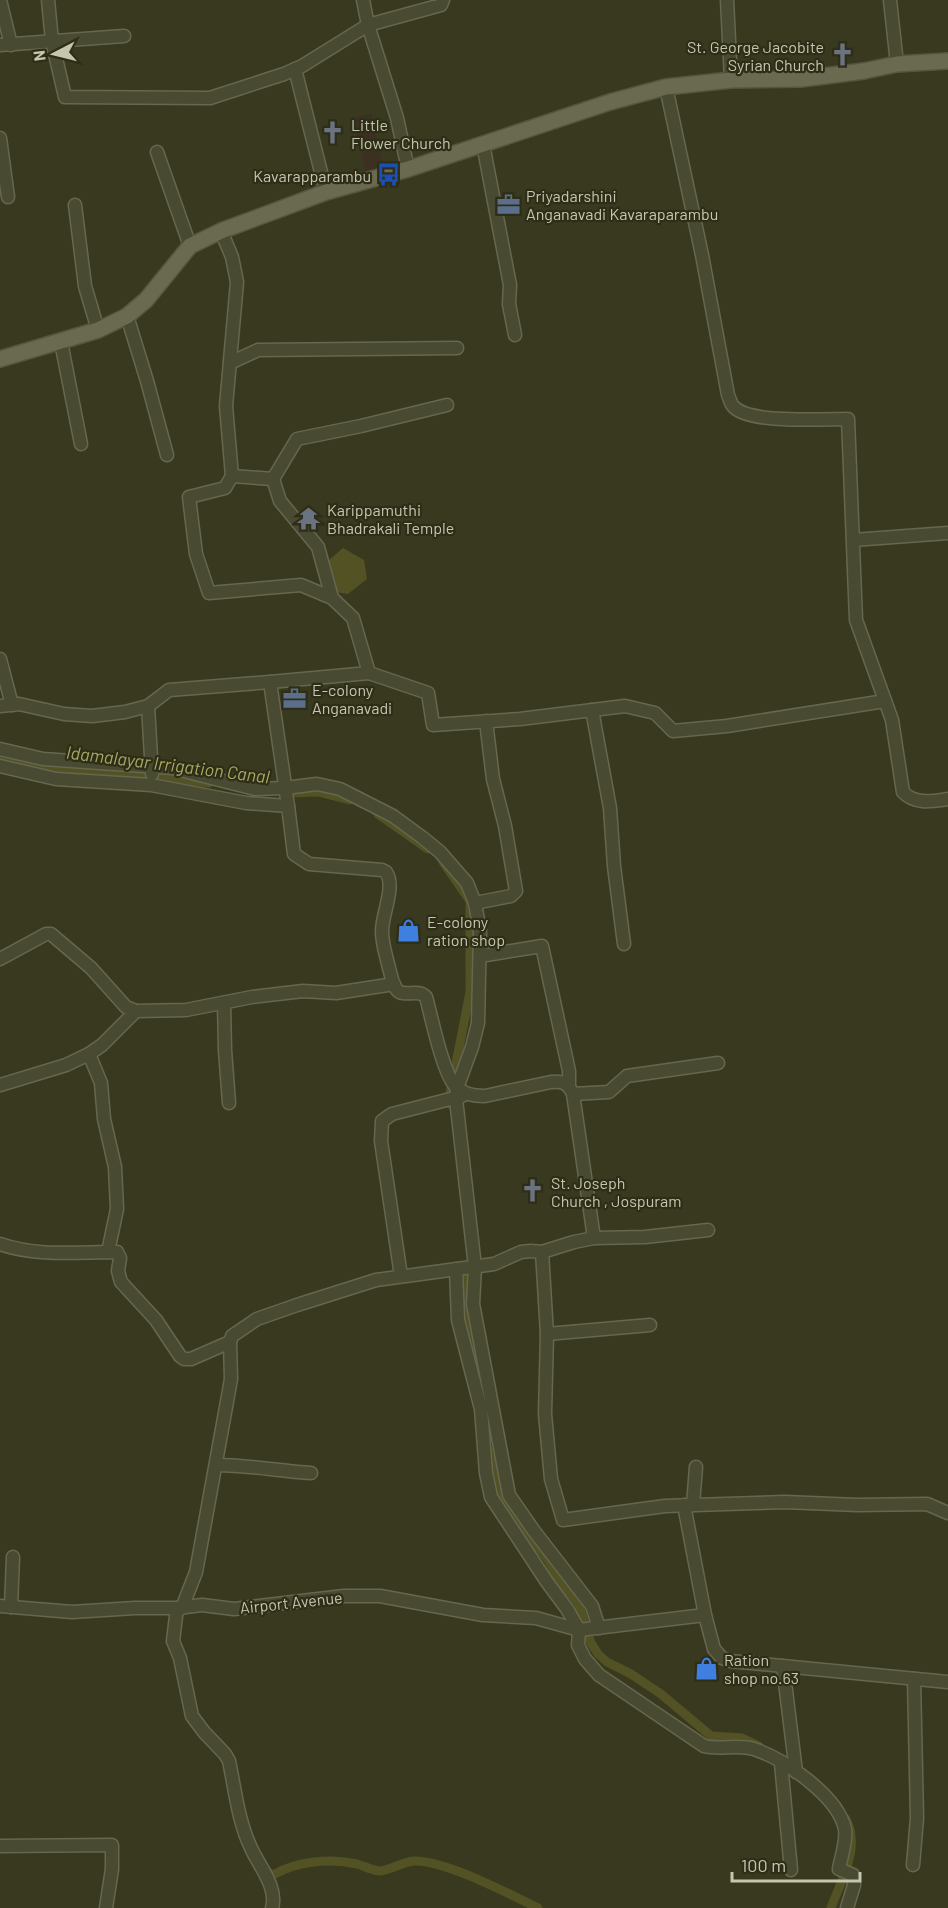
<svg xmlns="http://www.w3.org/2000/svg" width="948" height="1908" font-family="Barlow,sans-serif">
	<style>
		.green { fill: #3c3023 }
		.water { fill: #525225 }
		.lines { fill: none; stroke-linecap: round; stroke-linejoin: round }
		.canal { stroke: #525225; stroke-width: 9 }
		.minor-casing { stroke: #676750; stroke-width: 15 }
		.major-casing { stroke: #55563f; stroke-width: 18 }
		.minor { stroke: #494a32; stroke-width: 12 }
		.major { stroke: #6a6a50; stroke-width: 15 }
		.labels { text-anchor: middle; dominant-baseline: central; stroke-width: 4.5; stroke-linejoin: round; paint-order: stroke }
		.poi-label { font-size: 16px; fill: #c5c6ad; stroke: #2e2e18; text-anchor: start }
		.street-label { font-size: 16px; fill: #c5c6ad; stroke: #2e2e18 }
		.water-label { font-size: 18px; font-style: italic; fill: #a9a962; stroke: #2e2e18 }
	</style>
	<rect width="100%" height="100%" fill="#39391f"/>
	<!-- green -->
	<path class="green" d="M371 114 384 169 366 174 353 118Z"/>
	<!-- water -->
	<path class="water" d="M343 548 364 560 367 579 348 594 335 592 328 561Z"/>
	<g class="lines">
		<!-- canal -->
		<g class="canal">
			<path d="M0 757 64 769 209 783"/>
			<path d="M287 793 318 792 350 800"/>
			<path d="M378 814 428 849"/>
			<path d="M443 862 470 901V992L450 1094 451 1105"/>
			<path d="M468 1265 463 1280 479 1384"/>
			<path d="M489 1451 502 1499 548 1560 557 1577 578 1603 591 1643 598 1654 607 1662 631 1674 661 1694 711 1736 742 1738 759 1746"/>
			<path d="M264 1870 273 1875C296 1861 331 1858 357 1864 364 1866 371 1870 379 1871 389 1871 402 1862 414 1861 445 1860 509 1894 538 1908"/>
			<path d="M831 1908C841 1880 861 1848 846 1819"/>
		</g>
		<defs>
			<g id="minor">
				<path d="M0 0 11 45"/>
				<path d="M48 0 52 41 65 97 210 98 284 74 302 66 368 25 441 5 443 0"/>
				<path d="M363 0 368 25 397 118 408 169"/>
				<path d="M727 0 731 80"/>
				<path d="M890 0 897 64"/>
				<path d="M0 45 124 36"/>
				<path d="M295 69 326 192"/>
				<path d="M666 87 702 255 728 395C730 399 731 405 734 407 750 424 824 419 848 419L856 620 892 720 903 792C915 805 933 801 948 799"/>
				<path d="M0 138 8 197"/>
				<path d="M483 144 510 285 509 304 515 335"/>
				<path d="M157 152 190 246"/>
				<path d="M75 205 85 286 98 330"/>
				<path d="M221 231 232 257 237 282 226 406 232 476 225 488 189 497 196 554 209 593 301 585 332 598 353 618 369 673 270 682 288 806"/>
				<path d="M127 316 147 381 167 455"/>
				<path d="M61 342 81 444"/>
				<path d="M230 363 258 350 457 348"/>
				<path d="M232 476 273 479 280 501 318 547 332 598"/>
				<path d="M273 479 297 439 361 426 447 405"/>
				<path d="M853 540 948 533"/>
				<path d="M0 659 12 705"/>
				<path d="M369 673 428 693 433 725 520 719 625 706 655 713 673 731 727 726 885 701"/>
				<path d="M0 706 19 704 64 714 92 716 125 712 148 706 169 690 270 682"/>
				<path d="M148 706 152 774"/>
				<path d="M592 710 610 808 614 866 624 944"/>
				<path d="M0 749 43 759 172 768 255 789 285 788 317 784 340 789 393 816 423 838 440 852 467 883 475 903 480 931 478 1023 472 1047 457 1088 456 1099 475 1267 473 1304 509 1495 534 1531 592 1606 599 1628"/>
				<path d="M0 766 56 779 151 785 246 803 288 806 294 854 309 864 382 870 386 872C396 886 382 914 382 931 382 944 386 955 389 968 391 974 392 984 397 990 404 998 418 988 426 997 432 1019 442 1070 455 1086 462 1094 475 1096 485 1096L551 1082C563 1081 568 1083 573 1094L594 1238"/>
				<path d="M475 903 511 896 516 891 505 826 493 779 486 721"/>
				<path d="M480 956 542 946 569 1071V1086"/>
				<path d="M0 959 46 934H51L91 968 126 1007 136 1011 186 1010 252 997 303 991 336 993 394 984"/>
				<path d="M224 1003 225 1050 229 1103"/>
				<path d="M0 1085 66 1065 89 1054"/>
				<path d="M573 1094 609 1092 627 1076 718 1063"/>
				<path d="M0 1244C38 1257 77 1252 117 1252L120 1258 118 1271 121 1282 156 1320 180 1356 184 1359H191L230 1342"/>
				<path d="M108 1252 117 1209 115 1167 104 1119 101 1083 89 1054 102 1045 136 1011"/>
				<path d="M542 1252 547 1334 545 1414 551 1479 563 1520 665 1506 785 1502 857 1505 927 1504 948 1513"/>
				<path d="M456 1269 458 1320 481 1409 486 1473 491 1497 547 1582 567 1609 579 1630 578 1645 585 1659 599 1675 704 1746C720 1750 738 1744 754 1749 784 1759 838 1796 845 1829 847 1841 841 1857 839 1869L853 1875 854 1885 847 1908"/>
				<path d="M401 1276 381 1141 382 1121 392 1114 462 1096"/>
				<path d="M547 1334 650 1325"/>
				<path d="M217 1465C248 1465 279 1471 311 1473"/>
				<path d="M684 1505 705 1615 714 1649 722 1658 730 1661 948 1682"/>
				<path d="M693 1505 696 1467"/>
				<path d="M0 1606 72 1612 135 1608H177L202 1605 234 1609 344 1596H380L483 1615 536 1618 579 1630 705 1615"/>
				<path d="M11 1607 13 1557"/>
				<path d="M177 1608 173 1641 180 1658 192 1716 204 1732 225 1754 229 1761C235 1789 238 1821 251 1848 259 1866 278 1887 272 1908"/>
				<path d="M182 1608 196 1572 228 1396 231 1379 230 1342 232 1336 257 1319 297 1305 376 1280 494 1264 521 1252 531 1251 542 1252 574 1242 594 1238 645 1237 708 1230"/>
				<path d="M783 1666 796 1772"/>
				<path d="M781 1763 791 1870"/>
				<path d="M0 1846 112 1845V1869L106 1908"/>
				<path d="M913 1865 917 1818 914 1679"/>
			</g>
			<path id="major" d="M0 359 98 330 127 316 146 300 190 246 221 231 326 192 408 169 610 102 666 87 731 80 801 79 864 71 897 64 948 61"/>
		</defs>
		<!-- minor casing -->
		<use href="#minor" class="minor-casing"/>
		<!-- major casing -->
		<use href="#major" class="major-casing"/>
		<!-- minor -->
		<use href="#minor" class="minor"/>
		<!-- major -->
		<use href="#major" class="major"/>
	</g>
	<!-- icons -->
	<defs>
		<symbol id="church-bare" viewBox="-9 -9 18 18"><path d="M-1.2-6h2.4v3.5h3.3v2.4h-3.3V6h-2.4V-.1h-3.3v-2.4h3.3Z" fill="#6b7280" stroke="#2e2e18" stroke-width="2.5" paint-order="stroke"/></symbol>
		<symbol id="bus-bare" viewBox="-9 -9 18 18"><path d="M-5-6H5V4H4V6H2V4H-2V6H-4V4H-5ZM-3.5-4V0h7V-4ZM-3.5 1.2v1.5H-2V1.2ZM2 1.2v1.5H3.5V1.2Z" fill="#1a4fb4" stroke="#2e2e18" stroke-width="2.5" paint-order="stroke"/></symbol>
		<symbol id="office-bare" viewBox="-9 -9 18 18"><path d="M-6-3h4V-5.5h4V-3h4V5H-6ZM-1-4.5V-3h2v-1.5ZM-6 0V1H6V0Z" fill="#5c6f8a" stroke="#2e2e18" stroke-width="2.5" paint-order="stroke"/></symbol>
		<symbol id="temple-bare" viewBox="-9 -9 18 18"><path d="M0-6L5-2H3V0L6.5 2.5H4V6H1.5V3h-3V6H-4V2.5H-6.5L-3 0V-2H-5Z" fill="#6b7280" stroke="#2e2e18" stroke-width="2.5" paint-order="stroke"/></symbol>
		<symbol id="shop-bare" viewBox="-9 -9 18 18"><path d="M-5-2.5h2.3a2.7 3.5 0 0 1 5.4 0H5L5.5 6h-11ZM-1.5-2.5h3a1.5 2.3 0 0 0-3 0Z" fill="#3f7fe0" stroke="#2e2e18" stroke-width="2.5" paint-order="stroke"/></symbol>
	</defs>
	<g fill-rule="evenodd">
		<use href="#church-bare" x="826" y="38" width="33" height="33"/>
		<use href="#church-bare" x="316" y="116" width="33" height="33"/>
		<use href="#bus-bare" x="372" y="158" width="33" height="33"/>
		<use href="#office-bare" x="492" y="188" width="33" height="33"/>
		<use href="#temple-bare" x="292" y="502" width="33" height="33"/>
		<use href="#office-bare" x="278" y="682" width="33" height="33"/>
		<use href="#shop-bare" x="392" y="914" width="33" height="33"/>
		<use href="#church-bare" x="516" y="1174" width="33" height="33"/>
		<use href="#shop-bare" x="690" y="1652" width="33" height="33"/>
	</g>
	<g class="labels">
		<!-- poi labels -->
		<g class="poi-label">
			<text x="824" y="46" text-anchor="end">St. George Jacobite<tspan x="824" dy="18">Syrian Church</tspan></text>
			<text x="351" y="124">Little<tspan x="351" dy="18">Flower Church</tspan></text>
			<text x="371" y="175" text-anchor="end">Kavarapparambu</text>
			<text x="526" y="195">Priyadarshini<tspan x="526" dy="18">Anganavadi Kavaraparambu</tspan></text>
			<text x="327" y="509">Karippamuthi<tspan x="327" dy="18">Bhadrakali Temple</tspan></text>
			<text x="312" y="689">E-colony<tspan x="312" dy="18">Anganavadi</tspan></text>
			<text x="427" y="921">E-colony<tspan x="427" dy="18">ration shop</tspan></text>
			<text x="551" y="1182">St. Joseph<tspan x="551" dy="18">Church , Jospuram</tspan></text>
			<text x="724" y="1659">Ration<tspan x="724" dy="18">shop no.63</tspan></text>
		</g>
		<!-- street labels -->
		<g class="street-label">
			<text transform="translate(291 1602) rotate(-6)">Airport Avenue</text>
		</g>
		<!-- water labels -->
		<g class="water-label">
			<text transform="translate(168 764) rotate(7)">Idamalayar Irrigation Canal</text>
		</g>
	</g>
	<!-- north arrow -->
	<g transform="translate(54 54) rotate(263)" stroke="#2e2e18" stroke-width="4.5" paint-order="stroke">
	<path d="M0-4.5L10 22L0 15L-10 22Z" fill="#c5c6ad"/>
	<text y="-9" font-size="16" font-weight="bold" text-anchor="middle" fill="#c5c6ad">N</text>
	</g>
	<!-- scale -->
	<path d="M732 1872v9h128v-9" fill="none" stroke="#c5c6ad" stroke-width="3"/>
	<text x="741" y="1872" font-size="18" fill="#c5c6ad" stroke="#2e2e18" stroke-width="4.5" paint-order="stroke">100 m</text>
</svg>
